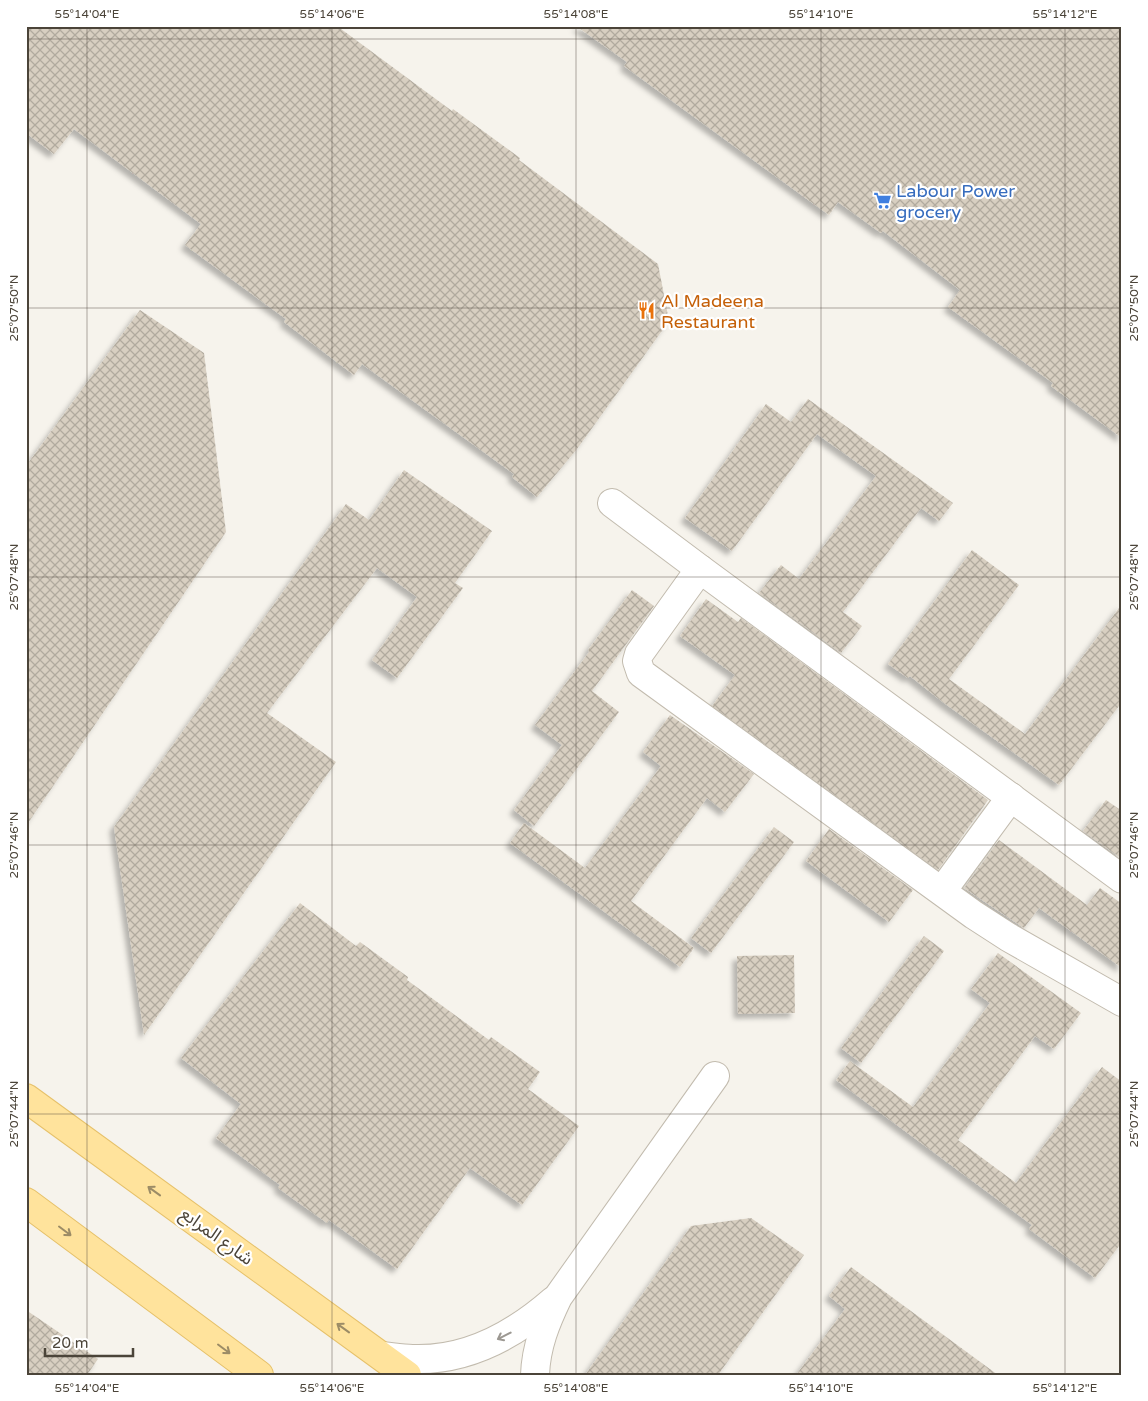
<svg xmlns="http://www.w3.org/2000/svg" width="1148" height="1401" font-family="'Varela Round','Noto Sans Arabic',sans-serif">
	<style>
		.building { fill: url(#building-cross-hatch); filter: url(#shadow) }
		.lines { fill: none; stroke-linecap: round; stroke-linejoin: round }
		.minor-casing { stroke: #c2bbae; stroke-width: 30 }
		.major-casing { stroke: #e6c16a; stroke-width: 30 }
		.minor { stroke: #fff; stroke-width: 28 }
		.major { stroke: #ffe39c; stroke-width: 28 }
		.oneway { stroke: #9c8c66 }
		.oneway2 { stroke: #9c9892 }
		.ticks { fill: none; stroke: #4b4439; stroke-width: 1; stroke-opacity: 0.45 }
		.labels { text-anchor: middle; dominant-baseline: central; stroke-width: 4.5; stroke-linejoin: round; paint-order: stroke }
		.shop-label { font-size: 18px; fill: #366cbe; stroke: #fff; text-anchor: start }
		.food-label { font-size: 18px; fill: #c56008; stroke: #fff; text-anchor: start }
		.street-label { font-size: 18px; fill: #4b4439; stroke: #fff }
		.neatline { fill: none; stroke: #4b4439; stroke-width: 2 }
		.ticks-label { font-size: 12px; text-anchor: middle; fill: #4b4439 }
	</style>
	<defs>
		<pattern id="building-cross-hatch" width="8" height="8" patternUnits="userSpaceOnUse" patternTransform="scale(1.25)"><rect width="8" height="8" fill="#d8cfc1"/><path d="M0 0l8 8M0 8l8-8" fill="none" stroke="#b1aa9e"/></pattern>
		<filter id="shadow"><feDropShadow dx="-4.5" dy="4.5" stdDeviation="2.5" flood-color="#0004"/></filter>
	</defs>
	<rect width="100%" height="100%" fill="#f6f3ec"/>
	<!-- building -->
	<g class="building">
		<path d="M26 26H337L452 111 453 109 520 158 519 160 658 264 669 321 577 449 537 497 512 477 514 474 362 364 354 375 284 322 286 319 185 245 201 224 74 129 54 154 26 133Z"/>
		<path d="M576 26H1122V438L1051 386 1053 383 948 307 960 290 883 231 881 233 838 202 829 215 624 66 627 62Z"/>
		<path d="M140 310 204 353 226 532 26 826V466Z"/>
		<path d="M808 399 953 503 939 521 921 508 843 612 862 626 841 653 759 593 781 565 799 579 876 476 817 434 732 551 685 518 766 404 791 422Z"/>
		<path d="M404 470 492 531 455 583 463 588 397 678 372 660 417 597 377 568 267 713 336 762 144 1035 114 827 346 504 369 520Z"/>
		<path d="M972 550 1019 585 949 679 1025 734 1122 604V702L1059 785 944 703 910 676 908 678 888 664Z"/>
		<path d="M632 590 654 606 592 691 619 712 534 826 514 810 562 745 535 725 589 652 588 650Z"/>
		<path d="M706 599 738 622 741 618 988 800 938 870 712 706 735 675 680 636Z"/>
		<path d="M670 715 754 774 725 812 707 798 631 901 694 948 680 967 510 843 524 823 585 868 661 766 643 752Z"/>
		<path d="M1106 800 1122 811V859L1083 831Z"/>
		<path d="M774 827 794 842 711 953 691 938Z"/>
		<path d="M829 829 913 890 889 922 806 861Z"/>
		<path d="M999 840 1087 905 1100 888 1122 904V968L1039 908 1024 928 964 888Z"/>
		<path d="M300 903 356 946 360 942 408 977 407 980 489 1040 491 1037 540 1072 528 1089 579 1126 522 1205 470 1168 397 1269 329 1220 327 1223 278 1188 280 1185 216 1138 241 1104 181 1058Z"/>
		<path d="M924 936 944 951 861 1063 841 1048Z"/>
		<path d="M998 953 1081 1013 1054 1049 1035 1036 958 1140 1016 1183 1102 1067 1122 1082V1242L1095 1278 1029 1229 1032 1225 836 1080 850 1061 913 1107 990 1003 971 989Z"/>
		<path d="M794 955 795 1013 738 1014 737 956Z"/>
		<path d="M751 1218 804 1255 718 1375H585L691 1226Z"/>
		<path d="M851 1267 998 1375H796L845 1309 829 1296Z"/>
		<path d="M26 1310 98 1359 87 1375H26Z"/>
	</g>
	<g class="lines">
		<defs>
			<g id="minor">
				<path d="M612 503 700 569 1122 879"/>
				<path d="M700 569 639 654 637 661 641 673 974 915 1008 937 1122 1002"/>
				<path d="M942 891 1011 797"/>
				<path d="M382 1356C392 1357 403 1359 413 1359 466 1361 514 1335 553 1301"/>
				<path d="M535 1375C536 1346 546 1322 558 1297L715 1076"/>
			</g>
			<g id="major">
				<path d="M26 1098 407 1375"/>
				<path d="M26 1202 259 1375"/>
			</g>
		</defs>
		<!-- minor casing -->
		<use href="#minor" class="minor-casing"/>
		<!-- major casing -->
		<use href="#major" class="major-casing"/>
		<!-- minor -->
		<use href="#minor" class="minor"/>
		<!-- major -->
		<use href="#major" class="major"/>
	</g>
	<!-- one-way arrows -->
	<defs><path id="oneway-shaft" d="M-6 0H5M1.5-3L5.5 0L1.5 3" fill="none" stroke-width="1.6" stroke-linecap="round" stroke-linejoin="round" transform="scale(1.25)"/></defs>
	<g class="oneway">
		<use href="#oneway-shaft" transform="translate(154 1191) rotate(-144)"/>
		<use href="#oneway-shaft" transform="translate(65 1231) rotate(37)"/>
		<use href="#oneway-shaft" transform="translate(343 1328) rotate(-144)"/>
		<use href="#oneway-shaft" transform="translate(224 1349) rotate(37)"/>
	</g>
	<use class="oneway2" href="#oneway-shaft" transform="translate(504 1336) rotate(153)"/>
	<!-- ticks -->
	<path class="ticks" d="M87 26V1375M332 26V1375M576 26V1375M821 26V1375M1065 26V1375M26 39H1122M26 308H1122M26 577H1122M26 845H1122M26 1114H1122"/>
	<!-- icons -->
	<defs>
		<symbol id="supermarket-bare" viewBox="-9 -9 18 18"><path d="M-6-5.5h2.5l.6 2H6L4.5 2H-2.5L-4.4-4H-6ZM-1.5 3.2a1.3 1.3 0 1 0 .1 0ZM3 3.2a1.3 1.3 0 1 0 .1 0Z" fill="#3f7fe0" stroke="#fff" stroke-width="2.5" paint-order="stroke"/></symbol>
		<symbol id="restaurant-bare" viewBox="-9 -9 18 18"><path d="M-5-6h1v4h1v-4h1v4h1v-4h1v5L-1.5 .5V6h-2V.5L-5-1ZM5-6V6H3V1.5H1.5Q1.5-4 5-6Z" fill="#e8710a" stroke="#fff" stroke-width="2.5" paint-order="stroke"/></symbol>
	</defs>
	<g fill-rule="evenodd">
		<use href="#supermarket-bare" x="870" y="188" width="25" height="25"/>
		<use href="#restaurant-bare" x="634" y="298" width="25" height="25"/>
	</g>
	<g class="labels">
		<!-- shop labels -->
		<g class="shop-label">
			<text x="896" y="191">Labour Power<tspan x="896" dy="21">grocery</tspan></text>
		</g>
		<!-- food labels -->
		<g class="food-label">
			<text x="661" y="301">Al Madeena<tspan x="661" dy="21">Restaurant</tspan></text>
		</g>
		<!-- street labels -->
		<g class="street-label">
			<text transform="translate(217 1236) rotate(36)">شارع المرابع</text>
		</g>
	</g>
	<!-- border -->
	<rect width="1148" height="1401" fill="none" stroke="#ffffff" stroke-width="55"/>
	<!-- scale -->
	<path d="M45 1348v8h88v-8" fill="none" stroke="#4b4439" stroke-width="2.5"/>
	<text x="52" y="1348" font-size="15" fill="#4b4439" stroke="#ffffff" stroke-width="4" paint-order="stroke">20 m</text>
	<rect x="28" y="28" width="1092" height="1346" class="neatline"/>
	<g class="ticks-label">
		<text x="87" y="18">55°14'04"E</text>
		<text x="332" y="18">55°14'06"E</text>
		<text x="576" y="18">55°14'08"E</text>
		<text x="821" y="18">55°14'10"E</text>
		<text x="1065" y="18">55°14'12"E</text>
		<text transform="translate(14 308) rotate(-90)" y="4">25°07'50"N</text>
		<text transform="translate(1134 308) rotate(-90)" y="4">25°07'50"N</text>
		<text transform="translate(14 577) rotate(-90)" y="4">25°07'48"N</text>
		<text transform="translate(1134 577) rotate(-90)" y="4">25°07'48"N</text>
		<text transform="translate(14 845) rotate(-90)" y="4">25°07'46"N</text>
		<text transform="translate(1134 845) rotate(-90)" y="4">25°07'46"N</text>
		<text transform="translate(14 1114) rotate(-90)" y="4">25°07'44"N</text>
		<text transform="translate(1134 1114) rotate(-90)" y="4">25°07'44"N</text>
		<text x="87" y="1392">55°14'04"E</text>
		<text x="332" y="1392">55°14'06"E</text>
		<text x="576" y="1392">55°14'08"E</text>
		<text x="821" y="1392">55°14'10"E</text>
		<text x="1065" y="1392">55°14'12"E</text>
	</g>
</svg>
